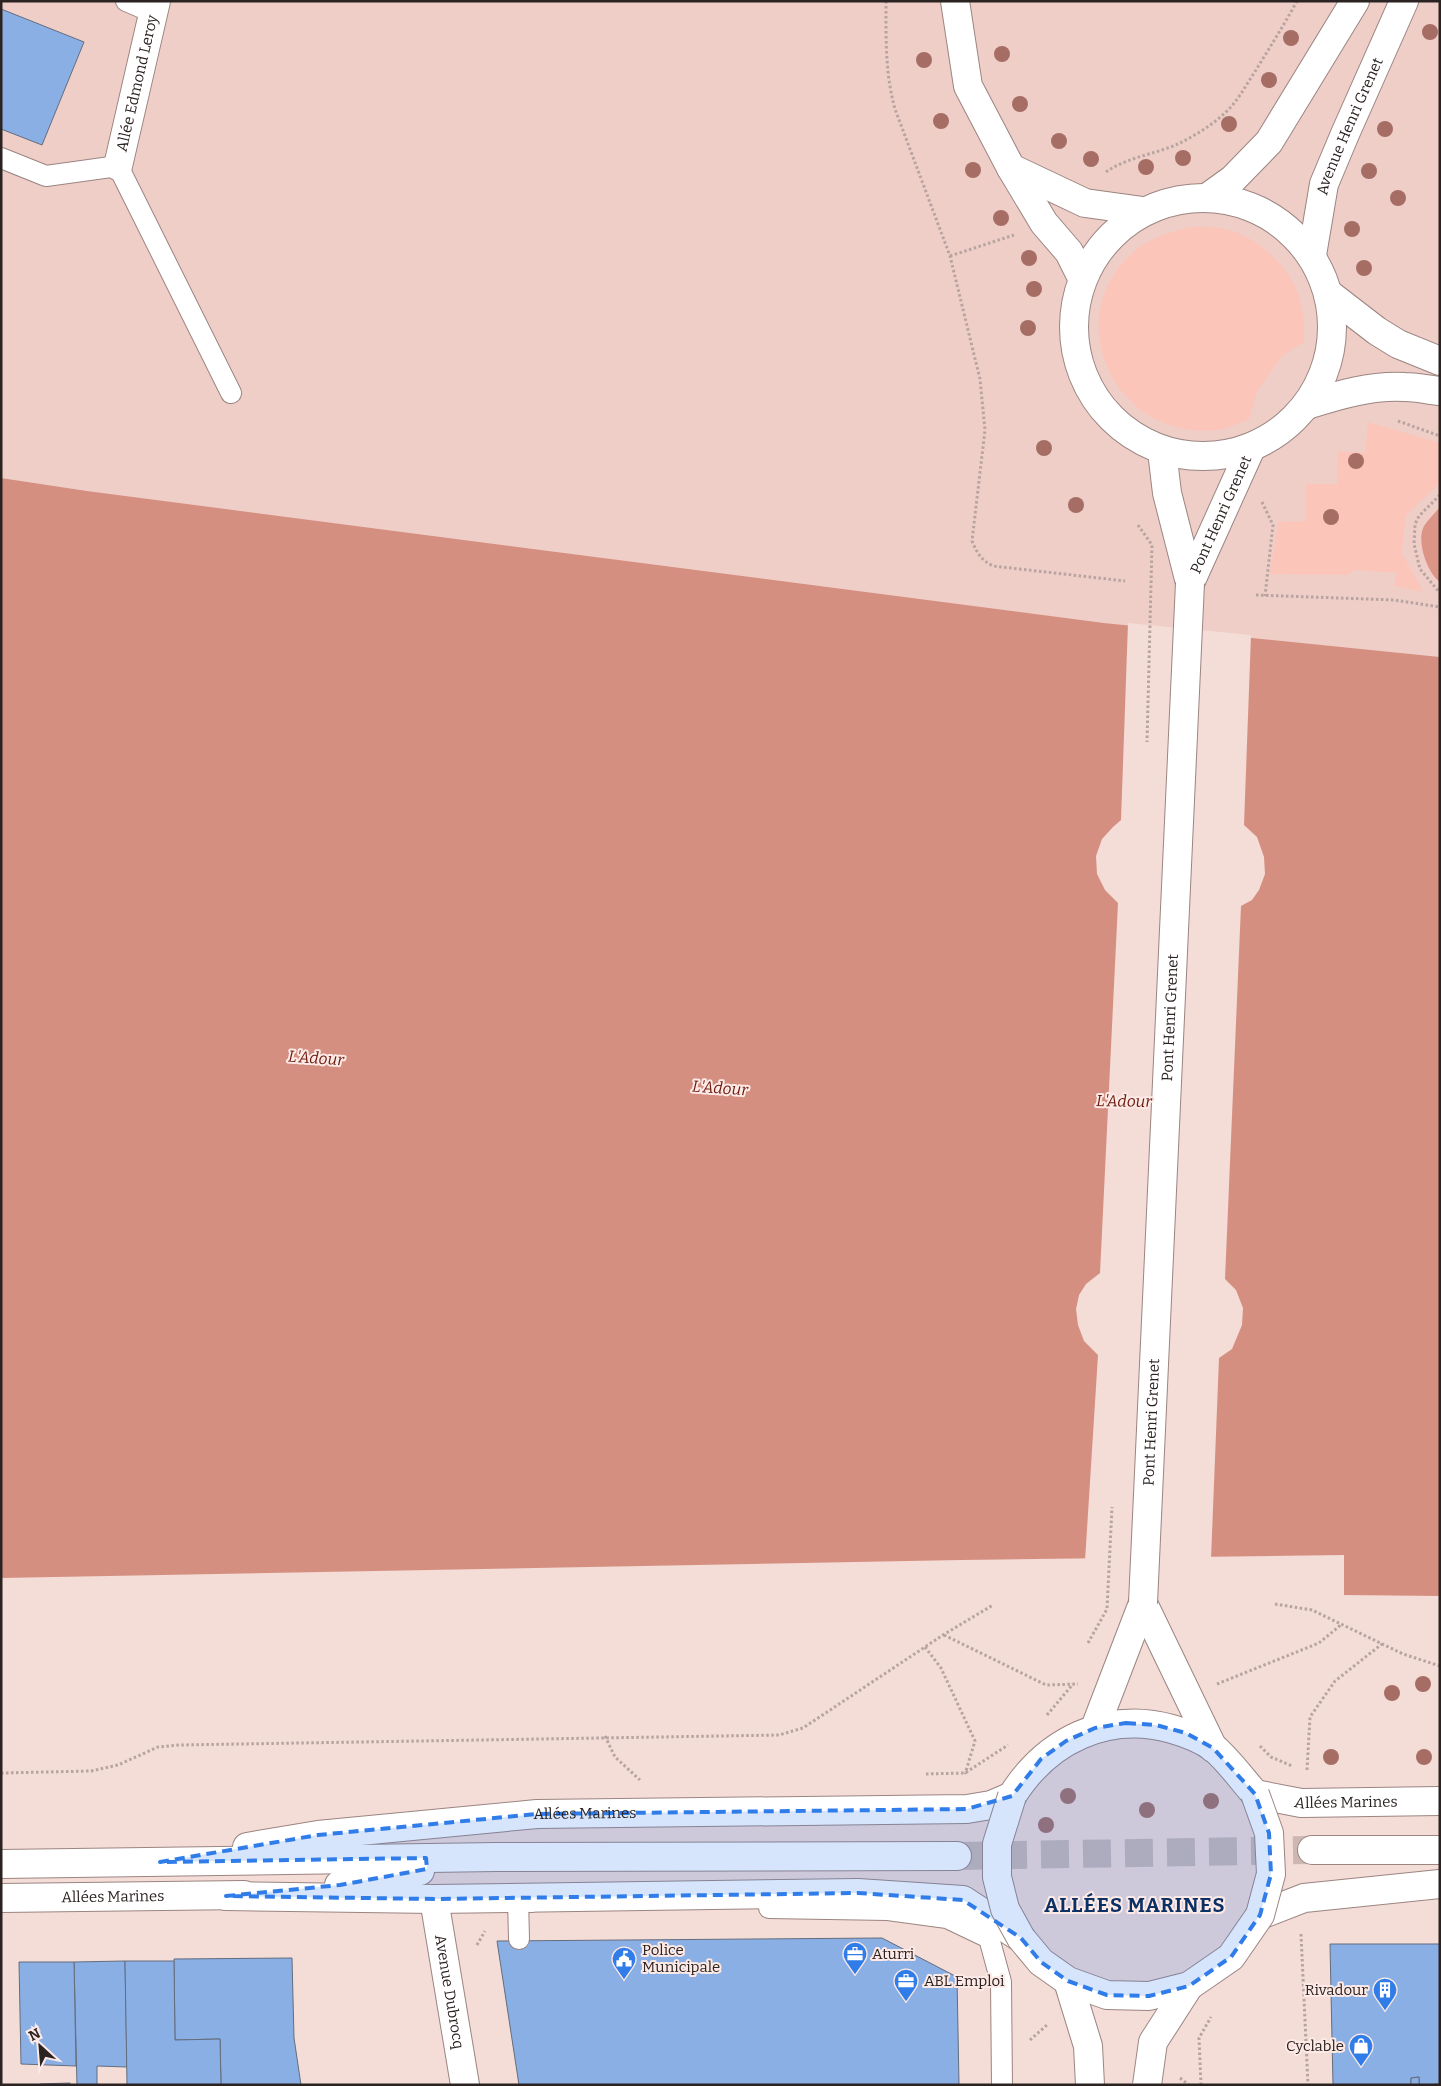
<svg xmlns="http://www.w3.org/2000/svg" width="1441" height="2086" font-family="Bitter,serif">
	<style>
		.built { fill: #efcec8 }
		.green { fill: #fbc5ba }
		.forest { fill: #db9486 }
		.water { fill: #d58f81 }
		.pier { fill: #f4dcd7 }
		.building { fill: #8aafe5; stroke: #636d7d }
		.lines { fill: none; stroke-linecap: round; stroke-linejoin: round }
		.secondary-tunnel { stroke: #ccb7b3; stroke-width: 28; stroke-dasharray: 28 14; stroke-linecap: butt }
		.service-casing { stroke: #9b8581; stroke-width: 22 }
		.minor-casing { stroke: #9b8581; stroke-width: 30 }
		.secondary-casing { stroke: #9b8581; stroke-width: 30 }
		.primary-casing { stroke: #9b8581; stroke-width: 30 }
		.path { stroke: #b7a4a0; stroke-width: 3; stroke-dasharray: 2.5 2.5; stroke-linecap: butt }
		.service { stroke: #fff; stroke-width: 20 }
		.minor { stroke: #fff; stroke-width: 28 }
		.secondary { stroke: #fff; stroke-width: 28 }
		.primary { stroke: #fff; stroke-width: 28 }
		.primary-bridge-casing { stroke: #9b8581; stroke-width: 30; stroke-linecap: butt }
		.path-bridge { stroke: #b7a4a0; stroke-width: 3; stroke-dasharray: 2.5 2.5; stroke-linecap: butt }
		.primary-bridge { stroke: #fff; stroke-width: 28 }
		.tree { fill: #a66d64 }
		.marked { fill: #307de9; fill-opacity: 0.2; stroke: #307de9; stroke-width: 4; stroke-dasharray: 10 6; stroke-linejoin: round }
		.labels { text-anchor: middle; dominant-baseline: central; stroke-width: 4; stroke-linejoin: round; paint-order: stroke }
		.street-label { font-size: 15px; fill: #2b2321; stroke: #fdeae6 }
		.poi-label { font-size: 15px; fill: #2b2321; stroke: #fdeae6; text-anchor: start }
		.water-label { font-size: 16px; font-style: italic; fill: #6b180c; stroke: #fdeae6 }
		.district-label { font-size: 20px; font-weight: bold; letter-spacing: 1px; fill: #0b3064; stroke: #fdeae6 }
	</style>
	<rect width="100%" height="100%" fill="#f4dcd7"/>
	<!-- built -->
	<path class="built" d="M1 1H1440V657L1104 623 87 491 1 478Z"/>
	<!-- green -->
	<g class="green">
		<path d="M1189 227C1200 227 1210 226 1220 228 1254 233 1288 264 1299 296 1304 310 1304 327 1304 342L1282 356 1258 390 1249 419C1239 423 1227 429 1216 430 1118 441 1058 323 1131 254 1148 238 1168 233 1189 227Z"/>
		<path d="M1368 422 1440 443V483L1406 515 1402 553 1423 592 1394 586 1397 573 1355 570 1347 575 1270 574 1278 522 1306 521V484H1337L1338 451 1365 453Z"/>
	</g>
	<!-- forest -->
	<path class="forest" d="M1440 507V582C1427 573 1416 540 1424 526 1428 520 1435 513 1440 507Z"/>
	<!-- water -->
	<path class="water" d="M1 478 87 491 1104 623 1440 657V1596L1344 1595V1555L961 1560 1 1578Z"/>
	<!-- pier -->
	<path class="pier" d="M1128 623 1251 635 1244 825 1257 837 1264 857 1265 874 1259 890 1252 900 1241 906 1225 1279 1236 1290 1243 1308 1242 1325 1232 1349 1219 1358 1211 1559 1085 1561 1098 1355 1084 1341 1078 1325 1076 1309 1079 1295 1086 1284 1100 1273 1118 903 1105 890 1097 874 1096 856 1102 839 1113 827 1121 820Z"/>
	<!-- building -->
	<g class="building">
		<path d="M1 9 84 42 42 145 1 129Z"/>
		<path d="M882 1938 957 1977 959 2085H519L497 1941Z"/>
		<path d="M1330 1944H1440V2084L1419 2085V2077L1411 2078V2085H1333Z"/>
		<path d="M292 1958 294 2038 301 2085H221L220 2039 175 2040 174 1959Z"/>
		<path d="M125 1961 127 2067 97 2066V2085H77L74 1962Z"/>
		<path d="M125 1961H174L175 2040 220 2039 221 2085H127Z"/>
		<path d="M19 1962H74L76 2066 21 2064Z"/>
		<path d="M1419 2077V2085H1411V2078Z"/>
		<path d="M70 2083V2085H40V2084Z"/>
	</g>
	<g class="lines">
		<!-- secondary-tunnel -->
		<path class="secondary-tunnel" d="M957 1856 1312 1850"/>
		<defs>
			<g id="service">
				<path d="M126 1 154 13"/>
				<path d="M1 158 46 176 118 166 231 393"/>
				<path d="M769 1908 888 1910 947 1918 989 1938 1001 1982 1002 2085"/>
				<path d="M519 1939 518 1898 531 1902"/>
			</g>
			<g id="minor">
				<path id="s1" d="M118 166 156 1"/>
				<path d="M1329 294 1377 331 1398 344 1440 361"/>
				<path d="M1307 405C1338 395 1372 385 1405 387 1417 387 1428 390 1440 391"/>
				<path id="s2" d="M434 1899 465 2085"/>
			</g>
			<g id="secondary">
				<path d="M955 1 968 86 1011 168 1044 223 1069 252 1082 278"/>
				<path d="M1011 168 1085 203 1143 211"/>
				<path id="s3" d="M1255 1794 1301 1803 1440 1801"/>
				<path id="s4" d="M247 1847 318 1835 537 1814 967 1809 991 1805 1012 1796"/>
				<path d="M1312 1850H1440"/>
				<path d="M1 1864 497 1857 957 1856"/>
				<path d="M339 1885 420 1871"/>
				<path d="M226 1896 434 1899 858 1893 963 1900 1021 1938"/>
				<path id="s5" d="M1 1898 244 1895"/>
				<path d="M1260 1915 1304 1898 1440 1884"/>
			</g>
			<g id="primary">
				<path d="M1208 197 1233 179 1269 142 1355 1"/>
				<circle cx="1203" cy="327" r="129"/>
				<path id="s6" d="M1312 255 1324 184 1345 134 1404 1"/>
				<path d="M1162 451 1167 493 1190 583"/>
				<path id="s7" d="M1190 583 1251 448"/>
				<path d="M1143 1603 1213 1748"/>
				<path d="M1095 1728 1143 1603"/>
				<path d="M1012 1796C1047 1740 1107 1711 1172 1729 1186 1733 1202 1739 1214 1748 1229 1761 1242 1779 1255 1794"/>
			</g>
		</defs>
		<!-- service casing -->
		<use href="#service" class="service-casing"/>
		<!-- minor casing -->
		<use href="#minor" class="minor-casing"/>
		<!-- secondary casing -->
		<use href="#secondary" class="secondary-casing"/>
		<!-- primary casing -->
		<use href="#primary" class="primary-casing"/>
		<!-- path -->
		<g class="path">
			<path d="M886 1C886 38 885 73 895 109L950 256 980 379 985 430 972 541C977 553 981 560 993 566L1125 581"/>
			<path d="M1106 172C1127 157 1157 154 1180 143 1196 135 1212 125 1225 113 1238 101 1246 85 1256 70 1270 47 1284 25 1297 1"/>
			<path d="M950 256 1014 235"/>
			<path d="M1398 421 1440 436"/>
			<path d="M1440 495 1419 516 1415 524 1414 544 1420 569 1440 593"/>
			<path d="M1262 502 1273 525 1265 596"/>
			<path d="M1256 595 1394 600 1440 607"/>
			<path d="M1275 1604 1312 1610 1403 1654 1440 1666"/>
			<path d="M944 1635 1046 1685 1078 1684"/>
			<path d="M925 1647 941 1668 975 1741 965 1774"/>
			<path d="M1217 1684 1319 1643 1342 1624"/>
			<path d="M1047 1715 1073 1684"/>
			<path d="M605 1736 615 1757 640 1780"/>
			<path d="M1260 1746 1271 1757 1292 1766"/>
			<path d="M1307 1770 1310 1717 1335 1681 1382 1644"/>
			<path d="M1 1773 91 1771 118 1765 158 1747 179 1745 779 1735 803 1728 943 1635 993 1605"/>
			<path d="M926 1774 965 1773 1008 1745"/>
			<path d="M1301 1934 1308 2085"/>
			<path d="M477 1945 485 1931"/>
			<path d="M1030 2040 1048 2024"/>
			<path d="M1180 2078 1189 2085"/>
			<path d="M1201 2085 1199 2038 1211 2017"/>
		</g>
		<!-- service -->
		<use href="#service" class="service"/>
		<!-- minor -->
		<use href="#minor" class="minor"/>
		<!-- secondary -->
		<use href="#secondary" class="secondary"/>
		<!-- primary -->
		<use href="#primary" class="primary"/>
		<defs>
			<g id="primary-bridge">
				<path id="s8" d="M1143 1603 1190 583"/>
				<path d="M1012 1796 997 1844V1877L1005 1909 1021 1938 1041 1962 1068 1981 1107 1995 1149 1996 1189 1986 1231 1957 1260 1915 1271 1874 1269 1833 1255 1794"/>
				<path d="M1068 1981 1088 2046 1090 2085"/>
				<path d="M1147 2085 1153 2042 1189 1986"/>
			</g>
		</defs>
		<!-- primary-bridge casing -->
		<use href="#primary-bridge" class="primary-bridge-casing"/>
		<!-- path-bridge -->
		<g class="path-bridge">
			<path d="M1138 525 1152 545 1147 742"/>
			<path d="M1088 1643 1107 1609 1112 1507"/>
		</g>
		<!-- primary-bridge -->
		<use href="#primary-bridge" class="primary-bridge"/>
	</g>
	<!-- trees -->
	<g class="tree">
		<circle cx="1430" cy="32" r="8"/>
		<circle cx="1291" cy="38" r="8"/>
		<circle cx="1002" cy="54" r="8"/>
		<circle cx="924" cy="60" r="8"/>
		<circle cx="1269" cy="80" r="8"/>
		<circle cx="1020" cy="104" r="8"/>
		<circle cx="941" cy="121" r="8"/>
		<circle cx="1229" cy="124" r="8"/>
		<circle cx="1385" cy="129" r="8"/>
		<circle cx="1059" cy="141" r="8"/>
		<circle cx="1183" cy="158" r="8"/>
		<circle cx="1091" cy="159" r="8"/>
		<circle cx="1146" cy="167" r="8"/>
		<circle cx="973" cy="170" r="8"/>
		<circle cx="1369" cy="171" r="8"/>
		<circle cx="1398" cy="198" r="8"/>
		<circle cx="1001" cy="218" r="8"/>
		<circle cx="1352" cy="229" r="8"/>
		<circle cx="1029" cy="258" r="8"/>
		<circle cx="1364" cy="268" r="8"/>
		<circle cx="1034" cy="289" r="8"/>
		<circle cx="1028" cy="328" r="8"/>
		<circle cx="1044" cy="448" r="8"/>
		<circle cx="1356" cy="461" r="8"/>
		<circle cx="1076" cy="505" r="8"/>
		<circle cx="1331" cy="517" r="8"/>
		<circle cx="1423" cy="1684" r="8"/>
		<circle cx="1392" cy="1693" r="8"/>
		<circle cx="1331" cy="1757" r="8"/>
		<circle cx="1424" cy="1757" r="8"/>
		<circle cx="1068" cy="1796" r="8"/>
		<circle cx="1211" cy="1801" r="8"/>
		<circle cx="1147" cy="1810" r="8"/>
		<circle cx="1046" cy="1825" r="8"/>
	</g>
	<!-- marked area -->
	<path class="marked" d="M1126 1723 1156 1725 1186 1733 1213 1748 1255 1794 1269 1833 1271 1874 1260 1915 1231 1957 1189 1986 1149 1996 1107 1995 1068 1981 1041 1962 1021 1938 963 1900 858 1893 434 1899 226 1896 340 1885 427 1869 426 1858 160 1862 318 1835 537 1814 967 1809 1012 1796 1041 1759 1066 1741 1095 1728Z"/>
	<!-- icons -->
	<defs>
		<symbol id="office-pin" viewBox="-11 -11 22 30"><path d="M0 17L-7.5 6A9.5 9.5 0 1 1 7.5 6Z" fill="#307de9" stroke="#fdeae6"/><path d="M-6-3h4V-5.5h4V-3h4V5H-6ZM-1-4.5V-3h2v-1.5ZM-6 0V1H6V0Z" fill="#fff"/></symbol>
		<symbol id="civic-pin" viewBox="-11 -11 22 30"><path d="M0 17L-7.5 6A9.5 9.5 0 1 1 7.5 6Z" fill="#307de9" stroke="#fdeae6"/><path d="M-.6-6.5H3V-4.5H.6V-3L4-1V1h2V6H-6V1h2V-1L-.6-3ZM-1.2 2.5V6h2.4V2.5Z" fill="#fff"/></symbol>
		<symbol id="building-pin" viewBox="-11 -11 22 30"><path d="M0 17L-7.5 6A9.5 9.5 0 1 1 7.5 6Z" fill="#307de9" stroke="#fdeae6"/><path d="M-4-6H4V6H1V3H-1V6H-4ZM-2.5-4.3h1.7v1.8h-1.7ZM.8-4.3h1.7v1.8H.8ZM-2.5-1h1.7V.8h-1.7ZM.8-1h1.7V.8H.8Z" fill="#fff"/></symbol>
		<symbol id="shop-pin" viewBox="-11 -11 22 30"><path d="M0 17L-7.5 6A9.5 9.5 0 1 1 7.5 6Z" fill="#307de9" stroke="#fdeae6"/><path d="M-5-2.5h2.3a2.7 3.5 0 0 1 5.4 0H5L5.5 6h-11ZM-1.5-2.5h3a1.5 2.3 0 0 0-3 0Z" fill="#fff"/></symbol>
	</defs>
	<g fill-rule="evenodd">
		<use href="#office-pin" x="841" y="1940" width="28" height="38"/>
		<use href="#civic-pin" x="610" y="1945" width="28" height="38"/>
		<use href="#office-pin" x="892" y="1967" width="28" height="38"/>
		<use href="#building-pin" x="1371" y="1976" width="28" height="38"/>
		<use href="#shop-pin" x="1347" y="2032" width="28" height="38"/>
	</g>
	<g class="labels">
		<!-- street labels -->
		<g class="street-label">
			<text stroke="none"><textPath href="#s1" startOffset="85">Allée Edmond Leroy</textPath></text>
			<text stroke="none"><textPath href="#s6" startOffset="135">Avenue Henri Grenet</textPath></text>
			<text stroke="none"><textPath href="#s7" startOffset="75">Pont Henri Grenet</textPath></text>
			<text stroke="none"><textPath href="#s8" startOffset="586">Pont Henri Grenet</textPath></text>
			<text stroke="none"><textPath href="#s8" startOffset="181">Pont Henri Grenet</textPath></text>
			<text stroke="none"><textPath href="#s3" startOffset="92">Allées Marines</textPath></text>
			<text stroke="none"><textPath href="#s4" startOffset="340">Allées Marines</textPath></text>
			<text stroke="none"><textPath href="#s5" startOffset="112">Allées Marines</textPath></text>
			<text stroke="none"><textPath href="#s2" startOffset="94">Avenue Dubrocq</textPath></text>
		</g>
		<!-- poi labels -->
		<g class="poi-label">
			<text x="642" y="1950">Police<tspan x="642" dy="17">Municipale</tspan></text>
			<text x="872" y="1954">Aturri</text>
			<text x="924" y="1981">ABL Emploi</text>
			<text x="1368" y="1990" text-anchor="end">Rivadour</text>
			<text x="1344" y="2046" text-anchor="end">Cyclable</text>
		</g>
		<!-- water labels -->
		<g class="water-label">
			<text transform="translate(316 1058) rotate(4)">L'Adour</text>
			<text transform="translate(720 1088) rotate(4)">L'Adour</text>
			<text transform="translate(1124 1101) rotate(1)">L'Adour</text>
		</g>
		<!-- district labels -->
		<g class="district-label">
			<text x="1135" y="1905">ALLÉES MARINES</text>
		</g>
	</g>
	<!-- border -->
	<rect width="1441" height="2086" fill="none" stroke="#2b2321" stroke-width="5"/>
	<!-- north arrow -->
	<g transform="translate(40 2046) rotate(334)" stroke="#fdeae6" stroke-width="4" paint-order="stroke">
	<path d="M0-4L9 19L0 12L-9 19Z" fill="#2b2321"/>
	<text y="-8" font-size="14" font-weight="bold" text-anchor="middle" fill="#2b2321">N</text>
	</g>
</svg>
